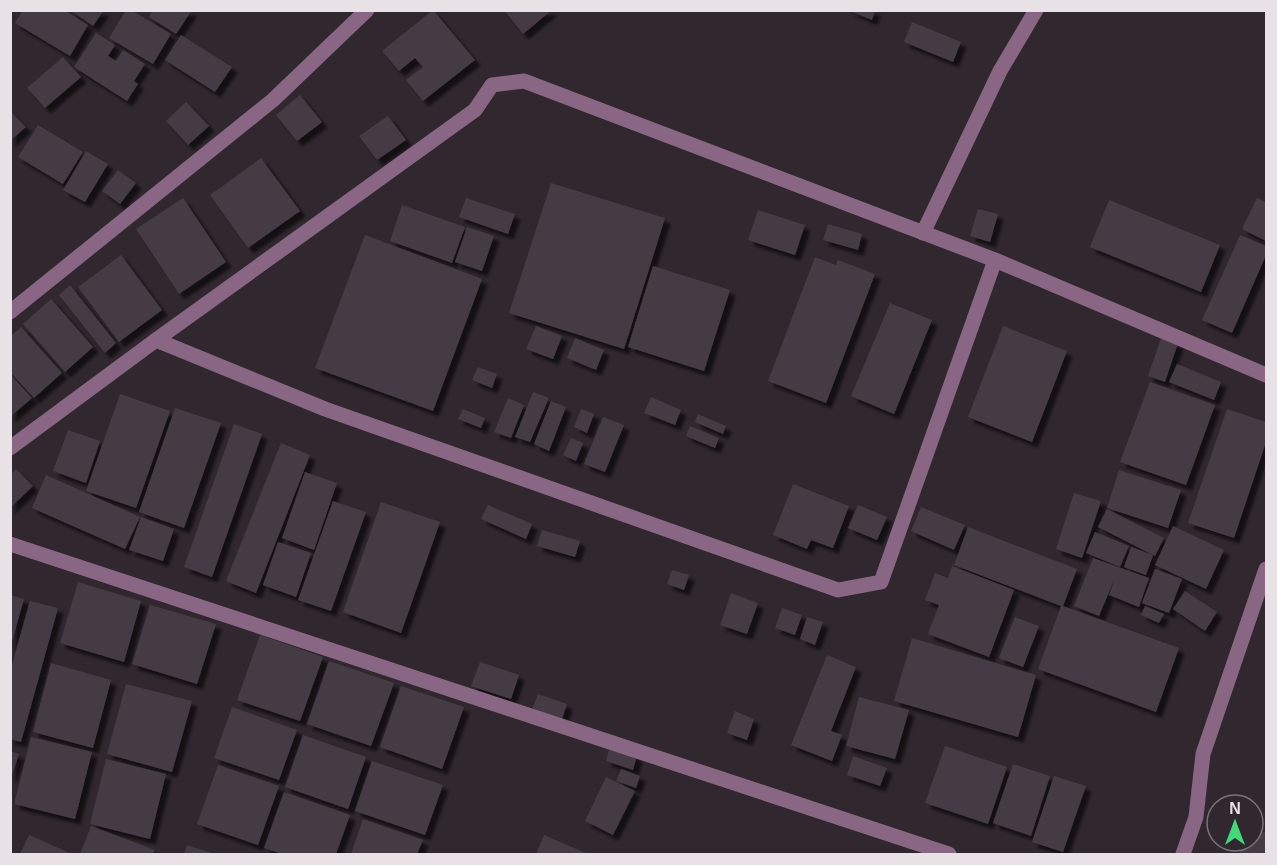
<svg xmlns="http://www.w3.org/2000/svg" width="1277" height="865" font-family="Helvetica,sans-serif">
	<style>
		.building { fill: #453b44; filter: url(#shadow) }
		.lines { fill: none; stroke-linecap: round; stroke-linejoin: round }
		.minor { stroke: #896684; stroke-width: 15 }
	</style>
	<defs>
		<filter id="shadow"><feDropShadow dx="5.5" dy="5.5" stdDeviation="1.5" flood-color="#0009"/></filter>
	</defs>
	<rect width="100%" height="100%" fill="#30272f"/>
	<!-- building -->
	<g class="building">
		<path d="M23 10H64L88 25 70 56 15 23Z"/>
		<path d="M70 10H104L93 26Z"/>
		<path d="M126 10H131L171 34 153 64 109 38Z"/>
		<path d="M153 10H192L176 34 149 17Z"/>
		<path d="M433 10 475 60 423 101 406 80 423 67 415 58 399 71 382 51Z"/>
		<path d="M504 10H552L523 34Z"/>
		<path d="M848 10H875L872 20Z"/>
		<path d="M912 22 961 42 953 62 904 42Z"/>
		<path d="M96 33 115 45 108 56 116 61 123 50 145 64 134 81 138 84 127 101 74 67Z"/>
		<path d="M181 35 232 67 215 92 165 60Z"/>
		<path d="M63 57 81 77 45 108 27 88Z"/>
		<path d="M300 95 322 122 297 141 276 115Z"/>
		<path d="M186 102 209 126 188 145 166 121Z"/>
		<path d="M10 111 26 127 10 141Z"/>
		<path d="M388 116 406 140 377 160 359 136Z"/>
		<path d="M38 125 83 152 63 184 18 157Z"/>
		<path d="M86 151 108 164 85 202 63 190Z"/>
		<path d="M261 158 300 211 248 248 210 195Z"/>
		<path d="M118 170 136 183 120 204 102 191Z"/>
		<path d="M551 183 665 218 624 349 509 313Z"/>
		<path d="M183 198 226 262 179 294 136 229Z"/>
		<path d="M466 198 515 214 508 234 459 217Z"/>
		<path d="M1257 198 1266 202V241L1242 229Z"/>
		<path d="M1109 200 1220 245 1201 292 1090 247Z"/>
		<path d="M402 205 465 227 452 263 390 241Z"/>
		<path d="M978 209 998 214 990 242 970 236Z"/>
		<path d="M758 210 805 225 795 255 748 240Z"/>
		<path d="M828 224 862 234 858 250 823 240Z"/>
		<path d="M467 227 494 236 482 271 455 262Z"/>
		<path d="M365 235 482 279 433 411 315 368Z"/>
		<path d="M1240 235 1266 246V255L1232 333 1202 320Z"/>
		<path d="M121 255 162 310 119 342 78 287Z"/>
		<path d="M815 257 836 265 838 260 875 274 826 403 768 381Z"/>
		<path d="M653 266 730 290 704 371 628 347Z"/>
		<path d="M70 285 116 343 105 353 59 295Z"/>
		<path d="M51 299 93 347 65 372 23 324Z"/>
		<path d="M890 303 932 320 894 414 851 396Z"/>
		<path d="M536 326 562 336 553 359 526 349Z"/>
		<path d="M1003 326 1067 351 1032 442 968 417Z"/>
		<path d="M21 327 62 373 34 398 10 372V337Z"/>
		<path d="M575 338 604 350 596 370 567 358Z"/>
		<path d="M1161 338 1178 343 1165 382 1148 376Z"/>
		<path d="M1177 364 1221 382 1214 400 1169 382Z"/>
		<path d="M478 367 497 374 492 388 472 380Z"/>
		<path d="M10 374 32 398 10 417Z"/>
		<path d="M1150 382 1215 405 1186 485 1120 462Z"/>
		<path d="M533 392 549 398 530 442 515 437Z"/>
		<path d="M120 394 170 411 136 508 86 491Z"/>
		<path d="M651 397 681 410 675 425 644 413Z"/>
		<path d="M508 398 524 405 511 438 494 432Z"/>
		<path d="M551 401 566 407 549 451 534 444Z"/>
		<path d="M175 408 221 423 184 528 139 512Z"/>
		<path d="M463 409 485 418 481 428 458 419Z"/>
		<path d="M581 409 594 414 587 433 574 427Z"/>
		<path d="M1227 409 1266 422V442L1234 538 1188 523Z"/>
		<path d="M698 414 726 426 723 434 695 422Z"/>
		<path d="M603 417 624 425 605 472 584 464Z"/>
		<path d="M234 424 262 434 212 577 184 567Z"/>
		<path d="M690 426 719 438 715 448 686 436Z"/>
		<path d="M68 430 100 441 86 483 53 471Z"/>
		<path d="M571 438 583 443 576 461 563 455Z"/>
		<path d="M281 443 310 455 256 593 226 581Z"/>
		<path d="M16 469 33 486 10 508V475Z"/>
		<path d="M1119 470 1181 490 1168 528 1107 508Z"/>
		<path d="M305 472 337 483 314 550 282 538Z"/>
		<path d="M46 475 140 517 125 549 32 508Z"/>
		<path d="M793 484 849 506 833 548 811 540 807 549 773 535Z"/>
		<path d="M1074 493 1101 501 1082 558 1056 549Z"/>
		<path d="M333 501 366 512 331 611 298 600Z"/>
		<path d="M381 502 440 522 401 633 343 612Z"/>
		<path d="M488 505 532 524 526 539 481 519Z"/>
		<path d="M858 505 887 517 877 540 848 528Z"/>
		<path d="M921 507 965 525 954 550 911 531Z"/>
		<path d="M1107 509 1164 538 1155 556 1098 527Z"/>
		<path d="M141 517 174 529 163 561 129 550Z"/>
		<path d="M1173 526 1224 550 1206 589 1155 565Z"/>
		<path d="M968 527 1077 569 1063 606 1179 648 1156 712 1038 669 1061 606 954 565Z"/>
		<path d="M542 530 580 541 575 557 537 546Z"/>
		<path d="M1095 532 1129 546 1120 567 1086 553Z"/>
		<path d="M278 542 311 553 296 597 263 585Z"/>
		<path d="M1131 547 1153 555 1146 575 1124 567Z"/>
		<path d="M1093 558 1149 578 1139 607 1109 595 1115 578 1099 616 1074 606Z"/>
		<path d="M952 566 1014 590 989 657 928 634 939 605 925 600 935 573 948 578Z"/>
		<path d="M1155 569 1182 579 1169 613 1142 603Z"/>
		<path d="M672 570 689 575 684 590 667 584Z"/>
		<path d="M78 582 141 601 124 662 60 643Z"/>
		<path d="M1185 591 1217 612 1205 631 1173 609Z"/>
		<path d="M731 593 758 603 747 634 720 625Z"/>
		<path d="M10 595 24 599 11 645H10Z"/>
		<path d="M30 601 58 608 21 742 10 739V672Z"/>
		<path d="M150 605 216 624 197 684 132 664Z"/>
		<path d="M1145 606 1164 614 1159 623 1141 615Z"/>
		<path d="M782 608 802 615 795 635 775 628Z"/>
		<path d="M807 617 823 622 815 645 800 639Z"/>
		<path d="M1015 617 1039 626 1023 667 999 658Z"/>
		<path d="M260 635 323 657 300 721 237 700Z"/>
		<path d="M912 638 1036 675 1018 737 894 701Z"/>
		<path d="M827 655 856 667 831 731 842 735 832 761 791 745Z"/>
		<path d="M329 661 394 683 371 746 307 724Z"/>
		<path d="M480 662 519 675 511 699 471 686Z"/>
		<path d="M51 663 111 680 93 748 33 732Z"/>
		<path d="M126 684 192 701 172 772 107 754Z"/>
		<path d="M401 686 464 707 442 769 380 747Z"/>
		<path d="M538 694 567 704 561 722 531 712Z"/>
		<path d="M859 697 909 710 895 759 846 746Z"/>
		<path d="M232 707 297 730 279 780 214 758Z"/>
		<path d="M735 711 754 719 747 740 727 733Z"/>
		<path d="M303 735 366 757 348 809 285 787Z"/>
		<path d="M31 737 92 752 75 819 14 804Z"/>
		<path d="M610 746 637 756 633 770 606 761Z"/>
		<path d="M945 746 1007 767 988 824 925 803Z"/>
		<path d="M10 751 19 754 11 778 10 777Z"/>
		<path d="M853 756 887 768 880 786 847 775Z"/>
		<path d="M106 759 166 774 150 839 90 824Z"/>
		<path d="M372 761 443 785 425 835 355 811Z"/>
		<path d="M1013 764 1050 776 1031 836 993 823Z"/>
		<path d="M218 765 279 786 258 845 197 824Z"/>
		<path d="M621 769 640 776 636 788 616 781Z"/>
		<path d="M1054 776 1086 786 1063 852 1032 842Z"/>
		<path d="M606 777 635 791 613 835 585 821Z"/>
		<path d="M284 792 350 815 336 854H282L264 848Z"/>
		<path d="M363 819 423 840 417 854H351Z"/>
		<path d="M91 826 155 850 153 854H80Z"/>
		<path d="M1253 828 1266 833V854H1239L1243 841H1253Z"/>
		<path d="M29 835 72 854H20Z"/>
		<path d="M544 835 588 854H536Z"/>
		<path d="M187 845 214 854H184Z"/>
	</g>
	<g class="lines">
		<!-- minor -->
		<g class="minor">
			<path d="M923 233 1000 71 1036 10"/>
			<path d="M10 312 273 100 367 10"/>
			<path d="M156 340 325 409 838 590 881 582 995 260"/>
			<path d="M10 448 156 340 475 110 492 85 524 81 995 260 1266 375"/>
			<path d="M10 544 949 854"/>
			<path d="M1183 854 1196 817 1203 754 1266 569"/>
		</g>
	</g>
	<!-- border -->
	<rect width="1277" height="865" fill="none" stroke="#e8e2e7" stroke-width="24"/>
	<!-- north arrow -->
	<g transform="translate(1235 823)"><circle r="28" fill="#30272f" stroke="#7a7279" stroke-width="1.5"/>
	<path d="M0-4.5L10 22L0 15L-10 22Z" fill="#47d779"/>
	<text y="-9" font-size="16" font-weight="bold" text-anchor="middle" fill="#e8e2e7">N</text>
	</g>
</svg>
